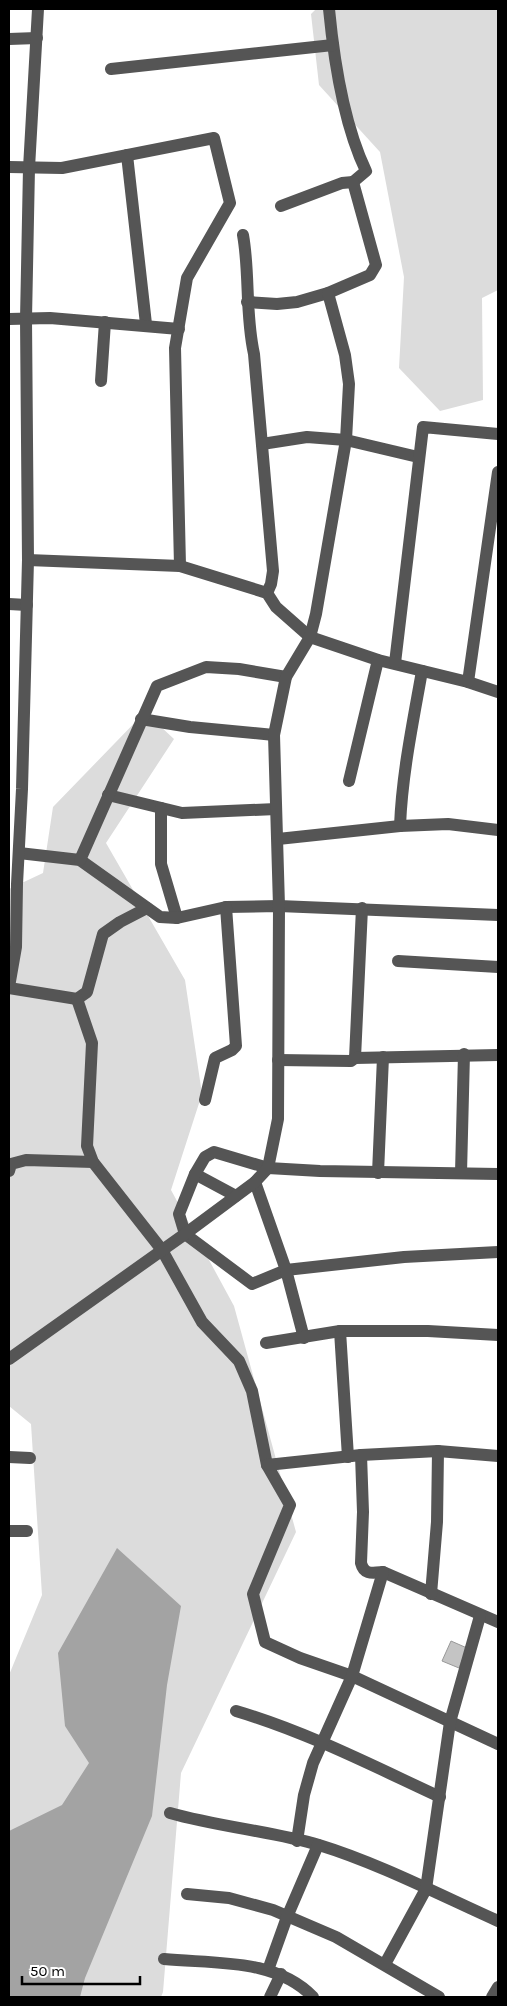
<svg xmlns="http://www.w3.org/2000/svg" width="507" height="2006" font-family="Karla,sans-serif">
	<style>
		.green { fill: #dcdcdc }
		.water { fill: #a3a3a3 }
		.building { fill: #c4c4c4; stroke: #999 }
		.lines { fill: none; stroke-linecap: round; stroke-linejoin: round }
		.minor { stroke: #555; stroke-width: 12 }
	</style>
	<rect width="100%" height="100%" fill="#fff"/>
	<!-- green -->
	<g class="green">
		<path d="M316 9H498V290L482 298 483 400 440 411 399 368 404 277 380 152 319 85 311 14Z"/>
		<path d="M145 712 174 739 106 843 185 980 202 1094 171 1190 234 1306 296 1532 181 1773 163 1992 161 1997H9V1675L42 1595 31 1424 9 1406V889L43 873 53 807Z"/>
	</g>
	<!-- water -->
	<path class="water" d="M117 1548 181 1606 167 1685 152 1816 85 1978 80 1997H9V1831L62 1805 89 1763 65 1726 58 1653Z"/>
	<!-- building -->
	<path class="building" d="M451 1641 467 1648 459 1668 442 1661Z"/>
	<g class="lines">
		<!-- minor -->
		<g class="minor">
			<path d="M329 9C334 61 343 123 366 171L353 182"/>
			<path d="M9 39 37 38"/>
			<path d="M111 69 333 45"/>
			<path d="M127 155 146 324"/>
			<path d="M9 167 62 168 214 138 230 203 187 278 175 348 180 566"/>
			<path d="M243 235C250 274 245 314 254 354L273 571 271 584 267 593"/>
			<path d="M247 302 277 304 297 302 328 293 370 275 376 265 353 182 342 183 281 206"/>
			<path d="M9 319 50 318 179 329"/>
			<path d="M101 381 105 322"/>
			<path d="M262 444 307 437 346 440 418 457"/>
			<path d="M28 560 180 566 267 593 276 607 310 637 378 660 468 682 498 692"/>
			<path d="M9 604 27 605"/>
			<path d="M395 663 423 427 498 434"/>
			<path d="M468 682 498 472"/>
			<path d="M141 719 190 727 274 735"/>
			<path d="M349 781 378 660"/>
			<path d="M108 795 182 813 276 809"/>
			<path d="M161 808V864L177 918"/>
			<path d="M400 826C402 774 413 722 422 671"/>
			<path d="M278 839 400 826 448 824 498 830"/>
			<path d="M19 853 80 860 160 917 177 918 226 907 279 906 498 915"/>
			<path d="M80 860 157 686 206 667 239 669 286 677"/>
			<path d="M398 961 498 967"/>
			<path d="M9 987 16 947 17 884 22 789 28 560 26 319 29 168 38 9"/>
			<path d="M9 988 77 999 87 992 103 934 120 922 147 908"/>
			<path d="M77 999 92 1043 87 1146 93 1162 162 1250 202 1322 239 1361 252 1391 267 1465 290 1505 253 1594 265 1642 300 1658 352 1676 498 1744"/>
			<path d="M355 1058 362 908"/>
			<path d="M278 1060 351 1061 355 1058 498 1055"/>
			<path d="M205 1100 215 1058 232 1050 236 1046 226 907"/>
			<path d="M9 1171 11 1164 26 1160 93 1162"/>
			<path d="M378 1173 383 1057"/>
			<path d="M461 1173 464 1054"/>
			<path d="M195 1174 236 1196"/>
			<path d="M498 1174 320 1171 268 1168 214 1152 205 1157 195 1174 179 1214 185 1234 252 1284 286 1270 404 1257 498 1252"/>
			<path d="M255 1182 286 1270 304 1338"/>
			<path d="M340 1331 348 1457"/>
			<path d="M266 1343 340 1331H428L498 1335"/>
			<path d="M9 1359 185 1234 255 1182 268 1168 278 1119 279 906 274 735 286 677 310 637 316 614 346 440 349 384 345 355 328 293"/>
			<path d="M361 1455 363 1512 361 1563C364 1575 372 1573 383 1572L498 1622"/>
			<path d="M9 1457 30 1458"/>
			<path d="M267 1465 361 1455 438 1451 498 1456"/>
			<path d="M9 1531H27"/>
			<path d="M431 1594 437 1522 438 1451"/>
			<path d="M236 1711C307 1732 373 1766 440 1797"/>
			<path d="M170 1813C219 1827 271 1831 319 1845 378 1863 442 1896 498 1921"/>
			<path d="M297 1841 304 1795 313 1763 352 1676 383 1572"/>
			<path d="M187 1894 229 1898 273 1910 336 1937 439 1997"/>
			<path d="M164 1959C215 1964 275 1958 313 1997"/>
			<path d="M385 1964 426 1889 450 1722 480 1616"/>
			<path d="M268 1970 287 1917 318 1845"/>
			<path d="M270 1997 281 1974"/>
			<path d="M492 1997 498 1987"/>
		</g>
	</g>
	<!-- border -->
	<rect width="507" height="2006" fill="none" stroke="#000000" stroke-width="20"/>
	<!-- scale -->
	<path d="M22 1976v8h118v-8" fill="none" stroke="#000000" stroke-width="2.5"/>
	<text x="30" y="1976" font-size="15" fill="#000000" stroke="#ffffff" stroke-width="4" paint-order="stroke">50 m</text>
</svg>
